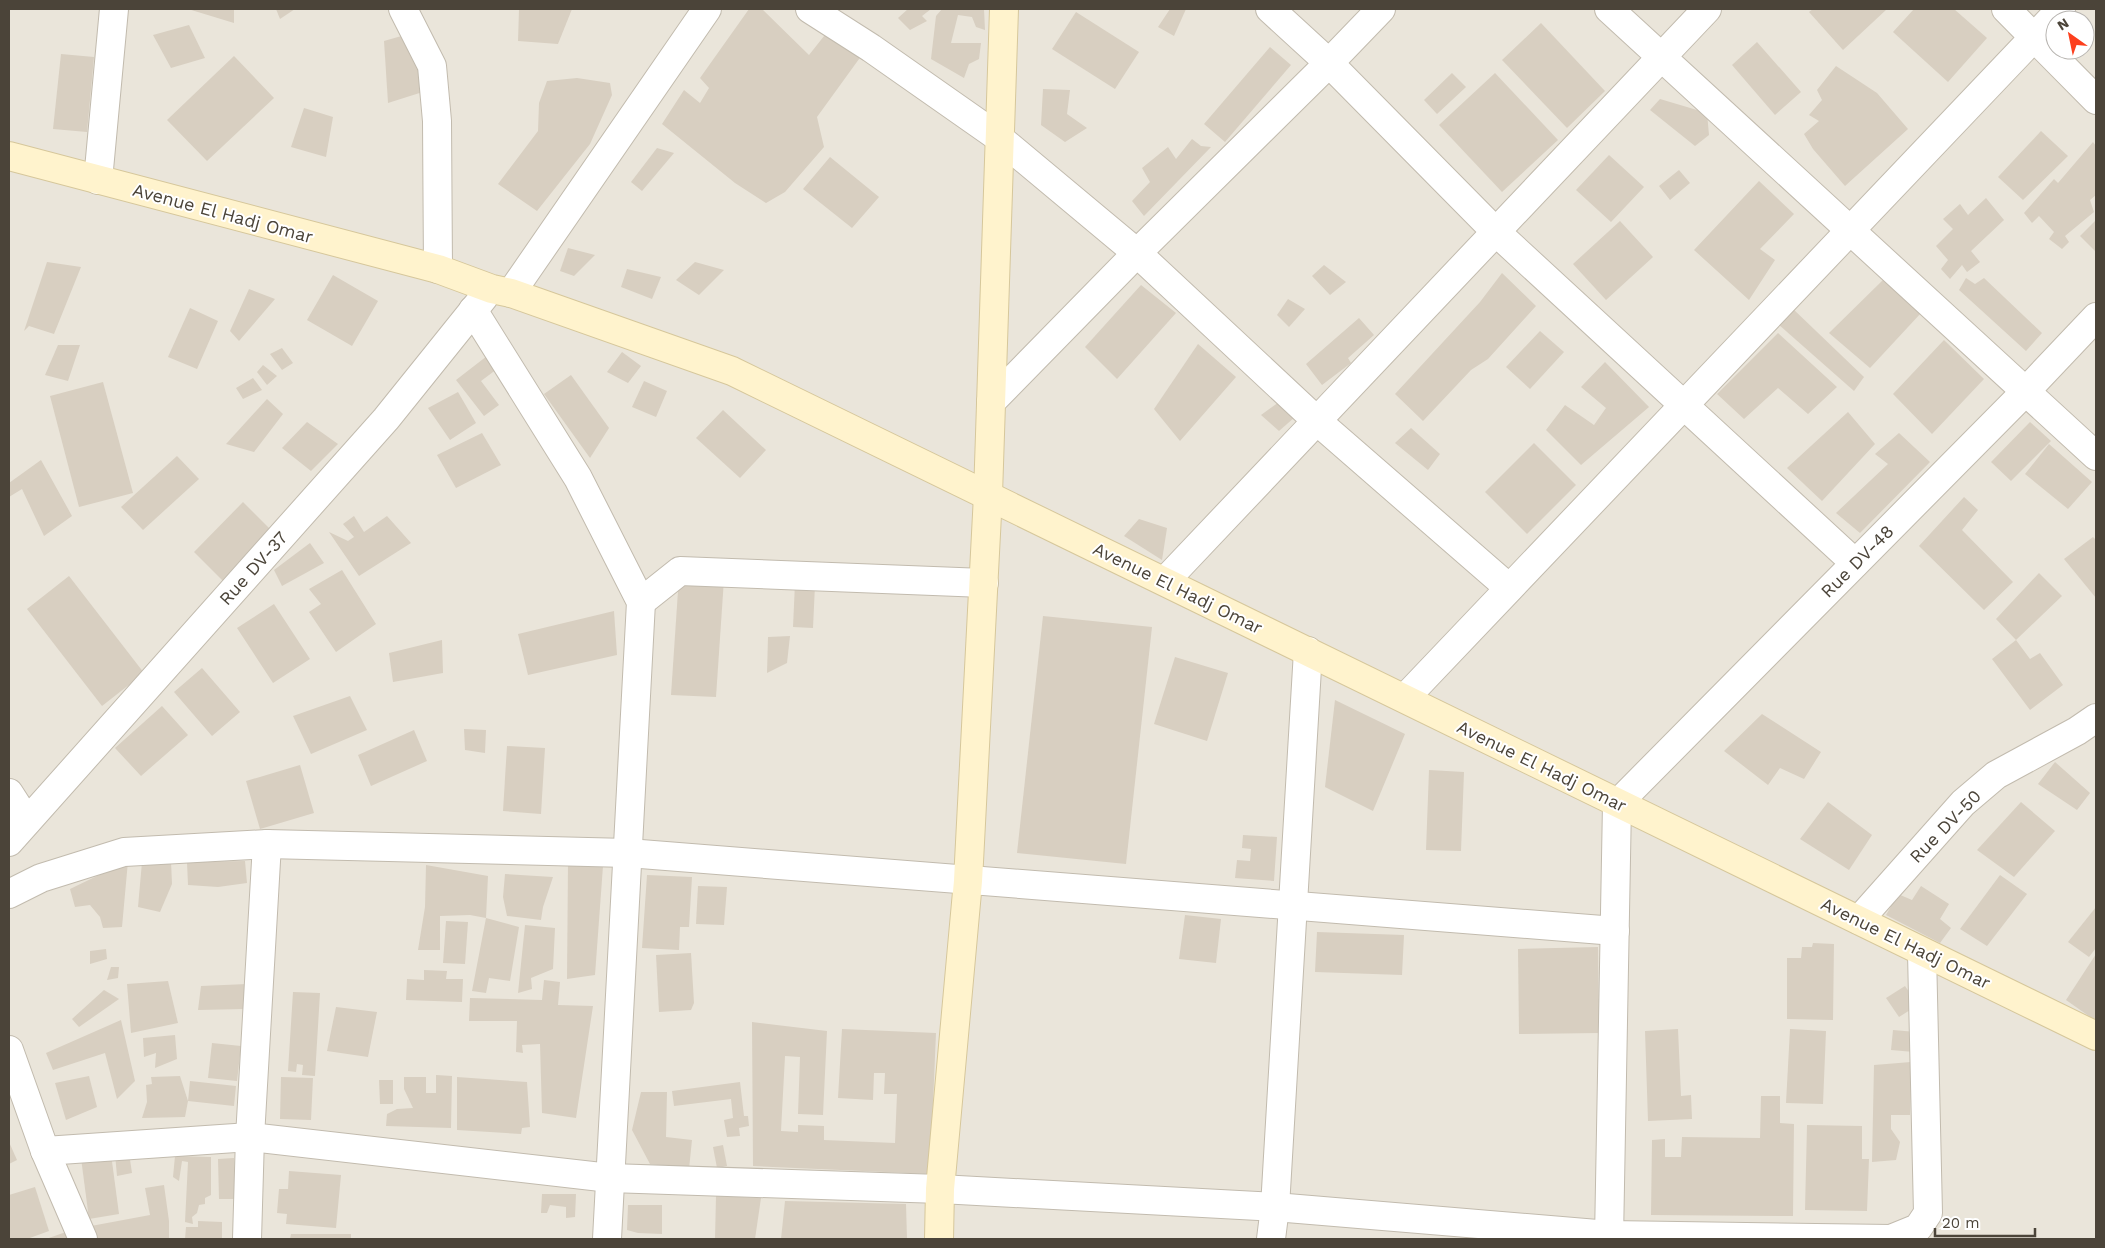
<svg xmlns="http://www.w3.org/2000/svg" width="2105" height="1248" font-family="'Work Sans',sans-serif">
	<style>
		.residential { fill: #eae5da; fill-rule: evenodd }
		.building { fill: #d8cfc1 }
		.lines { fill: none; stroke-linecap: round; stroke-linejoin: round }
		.street-casing { stroke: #c2bbae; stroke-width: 30 }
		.secondary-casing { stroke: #d6c79b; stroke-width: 30 }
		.street { stroke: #fff; stroke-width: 28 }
		.secondary { stroke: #fff3cd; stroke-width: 28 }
		.labels { text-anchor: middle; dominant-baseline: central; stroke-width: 4; stroke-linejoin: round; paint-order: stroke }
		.street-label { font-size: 18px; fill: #4b4439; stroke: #fff }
	</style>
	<rect width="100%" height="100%" fill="#f6f3ec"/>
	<!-- residential -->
	<path class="residential" d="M9 9H2096V1239H9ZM2055 20H2085V50H2055Z"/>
	<!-- building -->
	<g class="building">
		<path d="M188 9H234V23Z"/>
		<path d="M276 9H295L280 19Z"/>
		<path d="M519 9H572L558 44 518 41Z"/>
		<path d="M749 9H762L809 55 832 26 867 48 817 117 824 147 785 192 766 203 735 183 662 124 684 90 700 103 709 88 700 78Z"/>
		<path d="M908 9H931L922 16 927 21 910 30 898 18Z"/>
		<path d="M942 9H984L985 30 976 27 972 17 958 15 951 43H981L979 59 969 64 964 78 931 59 936 16Z"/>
		<path d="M1170 9H1186L1174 36 1158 27Z"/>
		<path d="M1813 9H1887L1843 50 1809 12Z"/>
		<path d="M1914 9H1954L1987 38 1948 82 1893 32Z"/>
		<path d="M2075 10 2090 23 2085 27V20H2068Z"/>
		<path d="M1076 12 1139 52 1115 89 1052 49Z"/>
		<path d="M1541 23 1605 91 1567 128 1502 60Z"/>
		<path d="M189 25 205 58 171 68 153 35Z"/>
		<path d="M412 33 429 90 388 103 384 41Z"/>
		<path d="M1757 42 1801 92 1775 115 1732 65Z"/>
		<path d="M1270 47 1291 65 1225 142 1204 124Z"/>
		<path d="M61 54 94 57 87 132 53 129Z"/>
		<path d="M234 56 274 98 207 161 167 120Z"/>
		<path d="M1836 66 1877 93 1908 129 1845 186 1813 149 1804 134 1819 121 1809 115 1822 100 1817 90Z"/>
		<path d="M1452 73 1466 87 1437 114 1424 100Z"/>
		<path d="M1495 73 1558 140 1502 192 1439 125Z"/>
		<path d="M577 78 610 83 612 95 590 144 537 211 498 184 538 131 539 103 547 81Z"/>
		<path d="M1043 89 1070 90 1067 114 1087 128 1065 142 1041 125Z"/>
		<path d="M1660 99 1707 113 1709 135 1695 146 1650 110Z"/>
		<path d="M304 108 333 117 326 157 291 147Z"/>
		<path d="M2041 131 2068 156 2023 200 1998 177Z"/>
		<path d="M1192 139 1201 146 1211 147 1144 216 1132 201 1150 182 1142 168 1168 147 1176 159Z"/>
		<path d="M2093 142 2096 146V195L2090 200 2094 212 2065 236 2069 242 2062 249 2049 239 2054 232 2039 216 2032 223 2024 213 2054 179 2058 183Z"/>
		<path d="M657 148 674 153 642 191 631 182Z"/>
		<path d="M1609 155 1644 187 1611 222 1576 190Z"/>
		<path d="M830 157 879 197 852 228 803 189Z"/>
		<path d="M1679 170 1690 183 1670 200 1659 186Z"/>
		<path d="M1759 181 1794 214 1760 249 1775 260 1749 300 1694 250Z"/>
		<path d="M1986 198 2004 220 1971 251 1980 262 1967 272 1962 265 1950 279 1941 269 1948 260 1936 246 1953 229 1943 219 1960 204 1968 215Z"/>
		<path d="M2096 220V252L2080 236Z"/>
		<path d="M1620 221 1653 257 1606 300 1573 264Z"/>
		<path d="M568 248 595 255 574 276 560 271Z"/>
		<path d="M47 262 81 267 54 334 29 326 24 331Z"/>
		<path d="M695 262 724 270 699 295 676 280Z"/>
		<path d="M1324 265 1346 282 1330 295 1312 276Z"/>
		<path d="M627 269 661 277 652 299 621 287Z"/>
		<path d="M1502 273 1536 306 1488 359 1471 370 1423 421 1395 394 1480 302Z"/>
		<path d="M333 275 378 301 352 346 307 320Z"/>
		<path d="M1966 278 1975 284 1984 278 2042 333 2026 351 1959 290Z"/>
		<path d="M1884 279 1921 313 1870 368 1829 333Z"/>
		<path d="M1141 285 1176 313 1117 379 1085 347Z"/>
		<path d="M249 289 275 299 239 341 230 331Z"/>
		<path d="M1288 299 1305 309 1289 327 1277 315Z"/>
		<path d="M1791 307 1864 377 1854 391 1777 323Z"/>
		<path d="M190 308 218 321 197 369 168 357Z"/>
		<path d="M1359 318 1374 335 1348 358 1351 363 1322 385 1306 364Z"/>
		<path d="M1540 331 1564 352 1530 389 1506 367Z"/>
		<path d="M1778 333 1837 387 1808 414 1778 388 1744 419 1717 394Z"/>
		<path d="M1944 340 1984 379 1932 434 1893 394Z"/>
		<path d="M1198 344 1236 377 1180 441 1154 409Z"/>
		<path d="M58 345H80L68 381 45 375Z"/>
		<path d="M282 348 293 363 282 370 270 354Z"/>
		<path d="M622 352 641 366 628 383 607 372Z"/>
		<path d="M487 356 497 369 481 381 499 405 484 416 456 380Z"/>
		<path d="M1605 362 1649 407 1581 465 1546 430 1565 405 1594 425 1606 408 1581 387Z"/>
		<path d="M263 365 277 376 267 385 257 372Z"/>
		<path d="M571 375 609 428 590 458 544 394Z"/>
		<path d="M253 378 262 390 243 399 236 388Z"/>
		<path d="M644 381 667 391 656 417 632 407Z"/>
		<path d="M103 382 133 493 79 507 50 396Z"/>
		<path d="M458 392 476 423 450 440 428 408Z"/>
		<path d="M267 399 283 414 254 452 226 444Z"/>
		<path d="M1279 402 1295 417 1279 431 1261 415Z"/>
		<path d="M723 410 766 450 740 478 696 438Z"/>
		<path d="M1848 412 1875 444 1822 501 1787 468Z"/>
		<path d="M307 422 338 444 311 471 282 448Z"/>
		<path d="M2030 422 2051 441 2011 481 1991 462Z"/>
		<path d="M1411 428 1440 454 1428 470 1395 443Z"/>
		<path d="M482 433 501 465 456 488 437 455Z"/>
		<path d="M1899 433 1930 462 1860 533 1836 513 1888 464 1875 454Z"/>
		<path d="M1534 443 1576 485 1527 534 1485 492Z"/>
		<path d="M2049 444 2092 482 2068 509 2025 474Z"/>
		<path d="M177 456 199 479 143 530 121 507Z"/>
		<path d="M41 460 72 516 44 536 22 489 9 497V483Z"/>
		<path d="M1964 497 1978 510 1962 530 2013 582 1984 610 1919 546Z"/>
		<path d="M243 502 277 536 227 585 194 552Z"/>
		<path d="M354 516 364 532 387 516 411 543 359 576 329 532 348 541 354 537 343 524Z"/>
		<path d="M1139 519 1167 528 1162 560 1124 536Z"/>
		<path d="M2093 537 2096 540V598L2064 559Z"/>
		<path d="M310 543 324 563 282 586 274 570Z"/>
		<path d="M342 570 376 624 336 652 309 612 321 604 309 589Z"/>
		<path d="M2039 573 2062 596 2016 640 1996 619Z"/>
		<path d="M69 576 144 673 102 706 27 609Z"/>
		<path d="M679 576 724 579 716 697 671 695Z"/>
		<path d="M795 583 815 585 813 628 793 627Z"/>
		<path d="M274 604 310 659 273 683 237 628Z"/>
		<path d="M614 611 617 655 528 675 518 634Z"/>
		<path d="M1043 616 1152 627 1126 864 1017 853Z"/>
		<path d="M790 636 787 663 767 673 768 637Z"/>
		<path d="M442 640 443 673 393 682 389 653Z"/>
		<path d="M2016 640 2030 659 2040 653 2063 685 2030 710 1992 659Z"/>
		<path d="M1175 657 1228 673 1207 741 1154 724Z"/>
		<path d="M202 668 240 712 212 736 174 692Z"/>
		<path d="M350 696 367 730 311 754 293 716Z"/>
		<path d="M1335 700 1405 734 1373 811 1325 787Z"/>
		<path d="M162 706 188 735 141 776 115 748Z"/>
		<path d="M1762 714 1821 752 1804 779 1780 768 1768 785 1724 751Z"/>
		<path d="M464 729 486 730 485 753 465 750Z"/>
		<path d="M414 730 427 761 371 786 358 755Z"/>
		<path d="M507 746 545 748 541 814 503 811Z"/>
		<path d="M2055 762 2090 793 2077 810 2038 784Z"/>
		<path d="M300 765 314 813 260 829 246 781Z"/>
		<path d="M1429 770 1464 772 1461 851 1426 850Z"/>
		<path d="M1828 802 1872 835 1849 870 1800 839Z"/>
		<path d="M2021 802 2055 831 2014 877 1977 850Z"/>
		<path d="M1243 835 1277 837 1274 881 1235 878 1237 860 1250 861 1251 849 1242 848Z"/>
		<path d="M128 861 122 927 103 928 100 917 90 905 75 907 70 889Z"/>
		<path d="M171 861 172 884 160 912 138 907 142 862Z"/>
		<path d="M245 861 247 883 218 887 188 885 187 862Z"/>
		<path d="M568 864 603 866 595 975 567 979Z"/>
		<path d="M426 865 488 876 486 918 470 915 440 916V950H418L425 907Z"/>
		<path d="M505 874 553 877 543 907 541 920 507 916 503 897Z"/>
		<path d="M647 875 692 877 689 927H680L679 950 642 948Z"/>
		<path d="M2000 875 2027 894 1987 946 1960 929Z"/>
		<path d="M698 886 727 887 724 925 696 924Z"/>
		<path d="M1921 886 1949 904 1940 919 1951 928 1940 943 1886 915 1898 894 1912 900Z"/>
		<path d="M2096 907V948L2089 957 2068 942Z"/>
		<path d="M1185 915 1221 919 1216 963 1179 959Z"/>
		<path d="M486 918 519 927 510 981 489 978 486 993 472 991Z"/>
		<path d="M446 921 468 922 465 964 443 963Z"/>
		<path d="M525 925 555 928 553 969 531 978 532 989 518 993Z"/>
		<path d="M1317 932 1404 935 1402 975 1315 972Z"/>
		<path d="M1813 943 1834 944 1833 1020 1787 1019V958H1801L1802 947H1812Z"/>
		<path d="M1598 947 1599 1033 1519 1034 1518 949Z"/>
		<path d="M106 949 107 959 90 964V951Z"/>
		<path d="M691 953 694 1003 691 1010 659 1012 656 955Z"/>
		<path d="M2096 954V1021L2066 1000Z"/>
		<path d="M111 967H119L118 978 107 980Z"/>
		<path d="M424 970 447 971 446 979H463L462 1002 406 1000 407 979 424 980Z"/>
		<path d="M544 980 560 982 558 1005 593 1006 576 1118 542 1113 540 1044 522 1045 523 1053 516 1052 517 1021H469L470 998 542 1000Z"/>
		<path d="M168 981 178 1023 131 1033 127 984Z"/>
		<path d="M247 984 245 1009 198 1010 201 986Z"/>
		<path d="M1905 986 1918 1005 1899 1017 1886 998Z"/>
		<path d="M104 990 119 999 79 1027 72 1019Z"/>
		<path d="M293 992 320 993 315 1076 302 1075 303 1065 297 1064 296 1072 288 1071Z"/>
		<path d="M336 1007 377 1012 368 1057 327 1051Z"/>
		<path d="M121 1020 135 1081 117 1099 105 1053 53 1070 46 1053Z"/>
		<path d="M752 1022 827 1031 823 1115 798 1114 800 1057 785 1056 781 1131 798 1132V1125L824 1126V1140L895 1143 897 1094H884L885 1073H874L873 1100 838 1098 842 1029 936 1033 930 1174 753 1166Z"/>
		<path d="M1678 1029 1681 1096 1691 1095 1692 1119 1648 1121 1645 1031Z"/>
		<path d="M1790 1029 1826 1031 1823 1104 1786 1103Z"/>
		<path d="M1893 1030 1916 1032 1914 1052 1891 1050Z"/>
		<path d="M175 1035 177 1059 155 1068 156 1053 144 1057 143 1038Z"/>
		<path d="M212 1043 241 1046 237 1081 208 1078Z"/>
		<path d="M1911 1062 1910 1115H1891V1129L1900 1142 1896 1160 1872 1162 1874 1065Z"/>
		<path d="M436 1075 452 1076 451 1128 386 1126 387 1114 397 1109 413 1108 404 1089V1077H426V1093H436Z"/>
		<path d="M89 1076 97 1107 66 1120 55 1083Z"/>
		<path d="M180 1076 188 1101 185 1117 142 1118 147 1102 146 1085 152 1084 151 1077Z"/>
		<path d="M281 1077 313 1078 311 1120 280 1119Z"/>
		<path d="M457 1077 527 1082 530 1127 522 1128 521 1134 457 1130Z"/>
		<path d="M379 1080H393V1104H380Z"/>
		<path d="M190 1081 236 1086 234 1106 188 1101Z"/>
		<path d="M740 1082 744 1116H748L749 1126 739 1128 740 1136 727 1137 724 1120 733 1118 731 1099 674 1106 672 1091Z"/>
		<path d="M641 1092H667L666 1137 692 1140 689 1169 650 1164 632 1130Z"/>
		<path d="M1761 1096H1780V1123L1794 1124 1793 1216 1651 1215 1652 1140 1665 1139V1157H1681L1682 1137 1760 1138Z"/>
		<path d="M1807 1125 1862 1126V1159H1869L1867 1211 1805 1210Z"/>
		<path d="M9 1142 17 1160 9 1164Z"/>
		<path d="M723 1145 727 1166 717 1168 713 1147Z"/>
		<path d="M129 1153 132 1173 117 1176 115 1154Z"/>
		<path d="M111 1154 119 1214 89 1219 81 1158Z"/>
		<path d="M175 1156 211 1157V1195L205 1198V1204L199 1205 197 1213 192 1217 193 1224 185 1222 188 1162 182 1161 179 1181 173 1177Z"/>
		<path d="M234 1158 235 1199H219L218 1159Z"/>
		<path d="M289 1171 341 1175 336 1228 286 1224 287 1214 277 1213 279 1189H288Z"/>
		<path d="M164 1185 169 1221V1239H95L91 1226 150 1215 145 1188Z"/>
		<path d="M35 1187 49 1231 27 1239H9V1195Z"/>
		<path d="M542 1194H576L575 1217 566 1218V1207L550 1205 547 1213H541Z"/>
		<path d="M716 1196 761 1198 755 1239H715Z"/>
		<path d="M785 1201 906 1204 907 1239H781Z"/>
		<path d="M628 1205H662V1234L638 1233 627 1230Z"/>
		<path d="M198 1221 222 1222V1239H185L186 1227H198Z"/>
		<path d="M69 1232 71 1239H46L63 1233Z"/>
		<path d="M291 1234H351V1239H290Z"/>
	</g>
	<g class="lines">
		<defs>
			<g id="street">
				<path d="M403 9 432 66 437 121 438 269"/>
				<path d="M810 9 871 48 998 137 1137 253 1317 421 1509 588"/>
				<path d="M1270 9 1329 63 1496 232 1855 563"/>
				<path d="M1609 9 2096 456"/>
				<path d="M2006 9 2096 100"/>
				<path d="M98 180 114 9"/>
				<path d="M511 293 707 9"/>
				<path d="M473 310 578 478 641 602 607 1239"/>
				<path d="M991 402 1137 253 1329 63 1381 9"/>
				<path d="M1165 581 1707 9"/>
				<path d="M641 602 680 571 984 583"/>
				<path d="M1405 698 2061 9"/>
				<path d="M9 793 27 821"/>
				<path d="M9 842 386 419 484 297"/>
				<path d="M9 894 41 878 124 852 267 844 628 853 1615 931"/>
				<path d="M1859 920 1963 803 1996 775 2077 731 2096 718"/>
				<path d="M9 1050 45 1151 83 1239"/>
				<path d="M45 1151 250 1137 610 1178 940 1189 1275 1207 1609 1235 1891 1239 1918 1228 1928 1213 1922 953"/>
				<path d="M247 1239 250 1137 267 844"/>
				<path d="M1271 1239 1275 1207 1308 651"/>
				<path d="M1609 1239 1617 804 2025 392 2096 317"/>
			</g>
			<g id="secondary">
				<path d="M9 156 438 269 492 289 511 293 732 371 2096 1036"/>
				<path d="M939 1239 940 1189 968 881 988 495 1004 9"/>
			</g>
		</defs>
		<!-- street casing -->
		<use href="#street" class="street-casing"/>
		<!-- secondary casing -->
		<use href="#secondary" class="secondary-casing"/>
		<!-- street -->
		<use href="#street" class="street"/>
		<!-- secondary -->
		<use href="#secondary" class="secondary"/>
	</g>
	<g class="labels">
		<!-- street labels -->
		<g class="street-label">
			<text transform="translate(223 213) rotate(15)">Avenue El Hadj Omar</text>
			<text transform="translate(1857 561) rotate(-45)">Rue DV-48</text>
			<text transform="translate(253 568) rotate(-48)">Rue DV-37</text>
			<text transform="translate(1178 588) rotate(26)">Avenue El Hadj Omar</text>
			<text transform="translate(1542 766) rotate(26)">Avenue El Hadj Omar</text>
			<text transform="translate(1945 826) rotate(-46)">Rue DV-50</text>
			<text transform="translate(1906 943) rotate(26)">Avenue El Hadj Omar</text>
		</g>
	</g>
	<!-- border -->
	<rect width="2105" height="1248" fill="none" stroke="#4b4439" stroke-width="20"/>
	<!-- north arrow -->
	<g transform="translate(2070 35) rotate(327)"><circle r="24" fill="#ffffff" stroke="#b7b4b0"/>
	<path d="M0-4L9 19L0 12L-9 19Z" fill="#fc3f1d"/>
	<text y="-8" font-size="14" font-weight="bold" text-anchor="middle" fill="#4b4439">N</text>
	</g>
	<!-- scale -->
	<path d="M1935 1228v8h100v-8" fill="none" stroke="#4b4439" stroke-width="2.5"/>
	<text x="1942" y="1228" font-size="15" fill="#4b4439" stroke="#ffffff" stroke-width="4" paint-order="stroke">20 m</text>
</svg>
